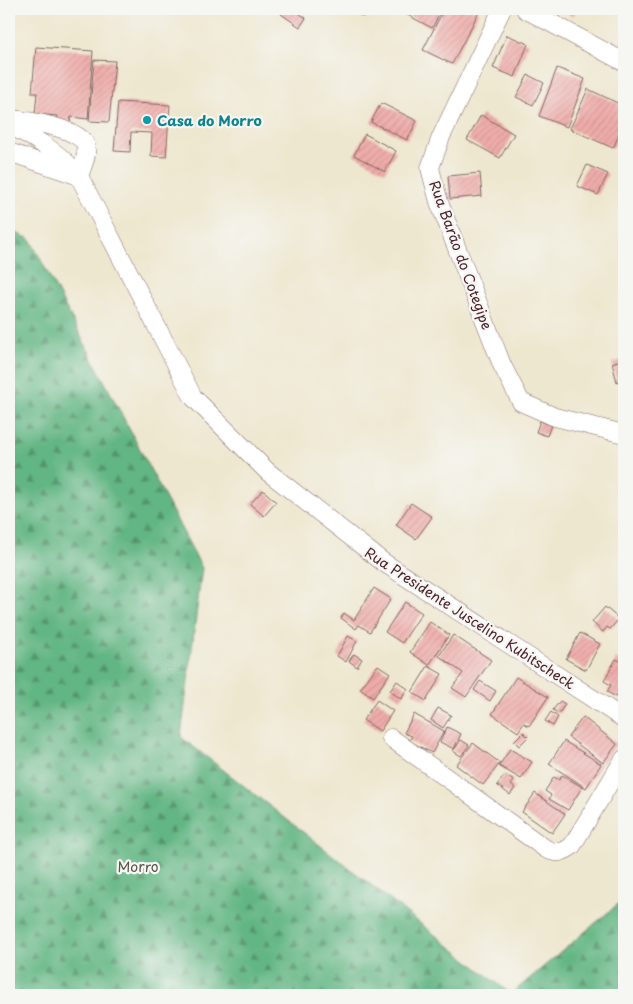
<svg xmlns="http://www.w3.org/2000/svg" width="633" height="1004" font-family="'Playpen Sans',sans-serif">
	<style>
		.forest { fill: url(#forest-firs); stroke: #566a57 }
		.building { fill: url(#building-hatch) }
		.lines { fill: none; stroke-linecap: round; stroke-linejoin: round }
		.street-casing { stroke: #836564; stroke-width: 19 }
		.street { stroke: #fff; stroke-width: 18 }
		.culture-dot { fill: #0f9aa8; stroke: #f6f6f2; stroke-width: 2 }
		.labels { text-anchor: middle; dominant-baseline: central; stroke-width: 4.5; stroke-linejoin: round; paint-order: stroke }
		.culture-label { font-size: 14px; font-weight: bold; fill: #0d838f; stroke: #f6f6f2; text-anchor: start }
		.street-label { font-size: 14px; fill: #4a1f2b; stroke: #f6f6f2 }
		.park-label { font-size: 14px; fill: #58554d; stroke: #f6f6f2 }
	</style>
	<defs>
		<pattern id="forest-firs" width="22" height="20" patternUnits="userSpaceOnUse" patternTransform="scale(1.25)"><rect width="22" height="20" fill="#62b683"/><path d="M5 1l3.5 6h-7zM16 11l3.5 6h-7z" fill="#53936b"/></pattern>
		<pattern id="building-hatch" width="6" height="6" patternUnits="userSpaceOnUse" patternTransform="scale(1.25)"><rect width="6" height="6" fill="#efadaa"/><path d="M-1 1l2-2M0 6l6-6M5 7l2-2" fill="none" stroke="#ce9492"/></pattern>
	</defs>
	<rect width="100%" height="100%" fill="#f6f6f2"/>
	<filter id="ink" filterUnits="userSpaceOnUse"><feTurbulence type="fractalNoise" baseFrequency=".02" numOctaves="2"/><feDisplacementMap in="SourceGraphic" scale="10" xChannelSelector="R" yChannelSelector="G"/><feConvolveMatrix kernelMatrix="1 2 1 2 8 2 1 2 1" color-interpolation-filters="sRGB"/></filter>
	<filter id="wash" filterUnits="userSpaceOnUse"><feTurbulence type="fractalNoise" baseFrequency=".0096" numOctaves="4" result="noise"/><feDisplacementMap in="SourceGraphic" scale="20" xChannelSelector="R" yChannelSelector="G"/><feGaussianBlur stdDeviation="1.12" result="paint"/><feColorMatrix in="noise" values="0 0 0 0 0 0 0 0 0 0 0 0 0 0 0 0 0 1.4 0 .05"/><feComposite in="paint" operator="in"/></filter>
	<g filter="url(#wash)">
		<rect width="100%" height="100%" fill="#eee7cf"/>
		<!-- forest -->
		<path class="forest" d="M9 230 30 239 202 568 181 737 511 994 624 899V995H9Z"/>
		<g id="blocks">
			<!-- building -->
			<g class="building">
				<path d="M284 9H293L306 18 300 27 281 14Z"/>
				<path d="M349 9H368L363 17Z"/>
				<path d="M402 9H442L432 28 400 11Z"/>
				<path d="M444 9H472L479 12 452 64 423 50Z"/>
				<path d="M560 9H577L573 16Z"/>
				<path d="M507 35 528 44 515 77 493 68Z"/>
				<path d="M36 47 93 51 88 119 71 117 70 123 57 122 58 116 35 114 37 93H32Z"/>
				<path d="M94 60 115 61 109 122 89 121Z"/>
				<path d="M557 68 585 79 567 127 539 116Z"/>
				<path d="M528 75 544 83 533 105 516 97Z"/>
				<path d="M588 89 624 106V124L613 148 570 129Z"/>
				<path d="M118 102 170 105 166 157 151 156 152 133 131 132 130 152 114 151Z"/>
				<path d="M381 103 417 121 407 140 371 122Z"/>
				<path d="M481 115 514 134 500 158 467 140Z"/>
				<path d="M365 134 396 151 385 172 354 155Z"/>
				<path d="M587 165 608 174 598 195 577 186Z"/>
				<path d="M480 173 482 196 450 199 448 176Z"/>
				<path d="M624 359V380L617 382 612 363Z"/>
				<path d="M540 421 551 425 547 436 536 432Z"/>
				<path d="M263 490 276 502 264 516 250 504Z"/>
				<path d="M411 503 432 517 416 539 396 525Z"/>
				<path d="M374 588 391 599 370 632 359 625 356 629 341 618 344 613 354 620Z"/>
				<path d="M405 602 422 613 402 643 385 632Z"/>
				<path d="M605 607 619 619 610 629 607 627 603 632 592 622Z"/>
				<path d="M430 622 449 635 429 665 410 652Z"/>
				<path d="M580 633 600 644 586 670 566 659Z"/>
				<path d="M453 635 491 660 466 697 452 688 463 673 439 656Z"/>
				<path d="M348 636 357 641 346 662 337 656Z"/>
				<path d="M354 654 362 659 357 667 349 661Z"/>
				<path d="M616 659 624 663V696L622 700 607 692 611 685 604 681Z"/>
				<path d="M378 665 390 673 373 698 360 689Z"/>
				<path d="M428 666 442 674 426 701 412 692Z"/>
				<path d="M516 677 548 697 529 726 524 723 518 732 492 714Z"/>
				<path d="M397 681 408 689 401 699 390 691Z"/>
				<path d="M480 681 496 691 490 701 474 690Z"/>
				<path d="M377 700 393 711 380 731 363 720Z"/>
				<path d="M560 701 565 704 559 714 553 710Z"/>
				<path d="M438 708 451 715 443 728 431 720Z"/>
				<path d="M551 712 558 717 553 726 545 721Z"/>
				<path d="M414 714 444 731 432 753 409 741 412 736 404 733Z"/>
				<path d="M583 717 617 744 603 763 568 737Z"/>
				<path d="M447 727 461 734 454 749 440 742Z"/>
				<path d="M523 732 528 737 519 746 514 741Z"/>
				<path d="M461 740 469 745 461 756 453 751Z"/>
				<path d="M564 741 601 764 586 788 549 764Z"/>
				<path d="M473 743 500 763 483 785 456 765Z"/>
				<path d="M510 749 532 762 521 779 499 766Z"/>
				<path d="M505 775 514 781 511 785 515 788 510 795 497 785Z"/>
				<path d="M562 775 582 787 568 810 549 799 551 795 545 791 554 777 559 780Z"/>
				<path d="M535 793 565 814 552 833 522 812Z"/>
			</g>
		</g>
	</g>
	<g filter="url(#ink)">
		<use href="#blocks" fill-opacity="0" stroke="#836564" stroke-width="1"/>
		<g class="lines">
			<defs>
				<g id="street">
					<path d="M502 9 441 137 430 168 439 202 502 365 521 402 555 417 624 434"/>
					<path d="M525 9 624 62"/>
					<path d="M9 119C25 120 82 128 86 146 88 156 82 167 79 176"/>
					<path d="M9 125C35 138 60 153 79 176L193 397 268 472 383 562 624 719"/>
					<path d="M9 152 76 175"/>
					<path d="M391 738 546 849C557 854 562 853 572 846L624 759"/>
				</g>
			</defs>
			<!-- street casing -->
			<use href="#street" class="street-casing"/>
			<!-- street -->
			<use href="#street" class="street"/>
		</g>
	</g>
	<!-- markers -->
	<circle class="culture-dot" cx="147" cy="120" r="5"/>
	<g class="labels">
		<!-- culture labels -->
		<g class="culture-label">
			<text x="157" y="120">Casa do Morro</text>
		</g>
		<!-- street labels -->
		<g class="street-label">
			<text transform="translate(461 255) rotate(70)">Rua Barão do Cotegipe</text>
			<text transform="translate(470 618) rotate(33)">Rua Presidente Juscelino Kubitscheck</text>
		</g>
		<!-- park labels -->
		<g class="park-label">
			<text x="138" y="866">Morro</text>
		</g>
	</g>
	<!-- margin -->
	<rect width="633" height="1004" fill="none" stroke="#f6f6f2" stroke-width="30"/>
</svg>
